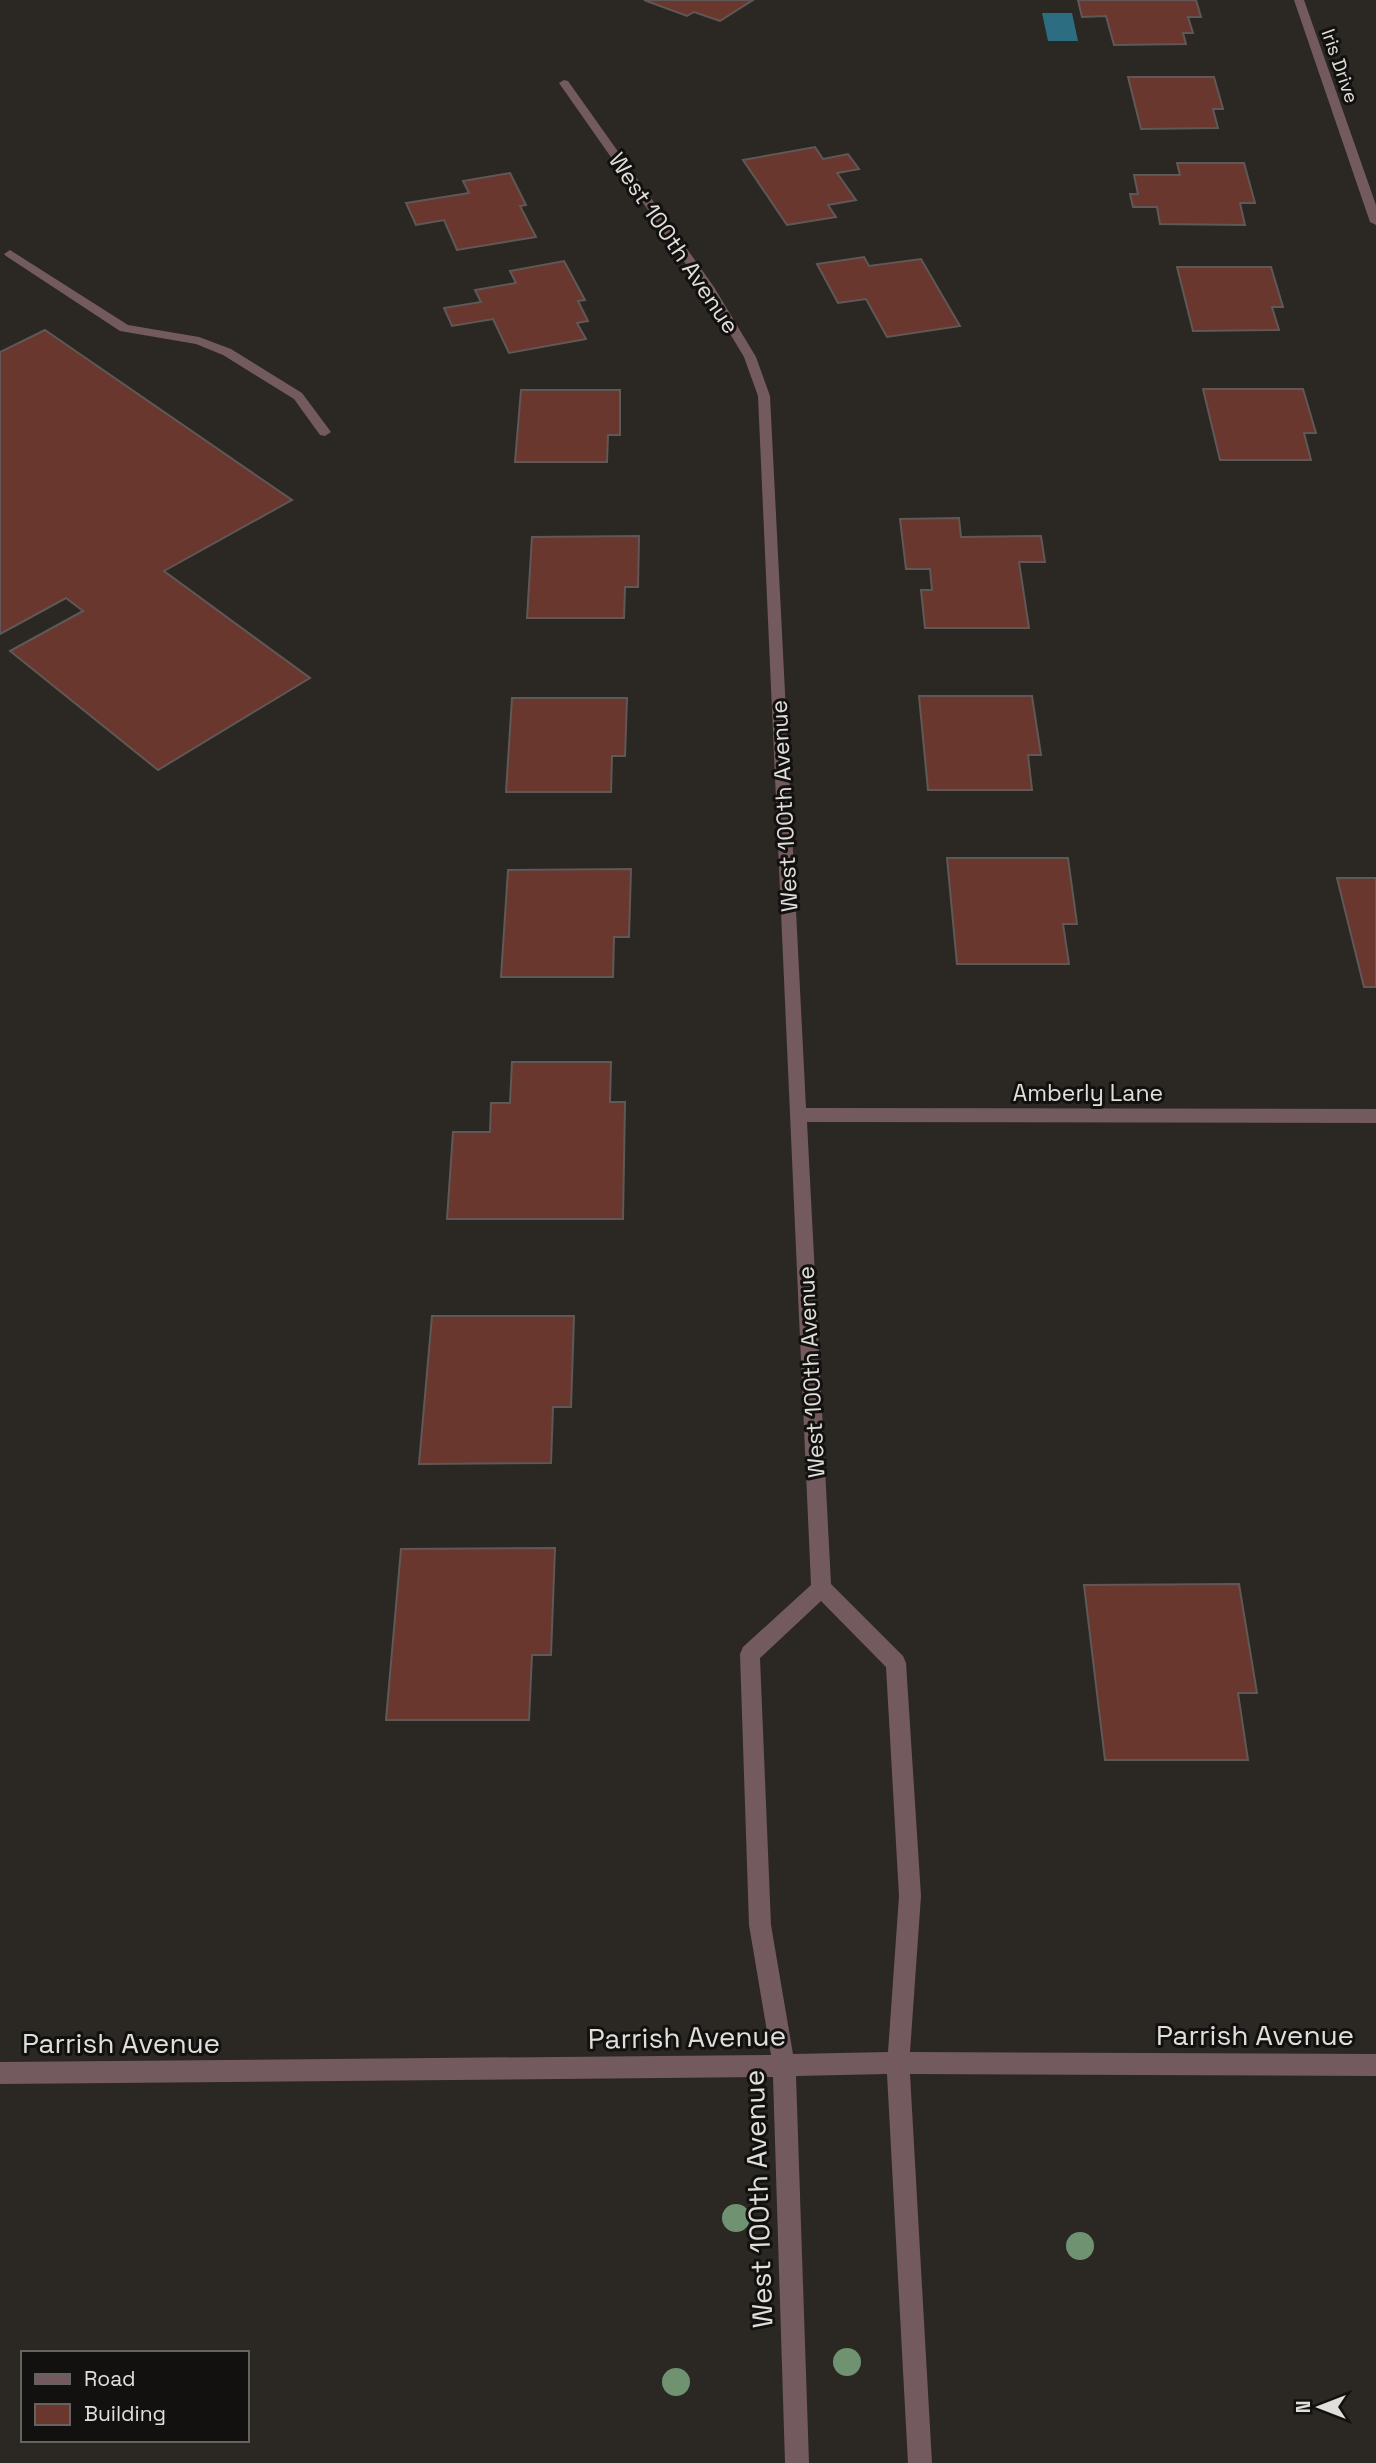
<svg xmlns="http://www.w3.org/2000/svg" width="1376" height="2463" font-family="'Space Grotesk',sans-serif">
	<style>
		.water { fill: #2c6d82 }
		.building { fill: #69372d; stroke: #5f5857; stroke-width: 2 }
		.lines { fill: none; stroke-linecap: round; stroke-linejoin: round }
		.minor { fill: #735a5e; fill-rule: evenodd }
		.tree { fill: #6f9271 }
		.labels { text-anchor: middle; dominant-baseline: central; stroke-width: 6; stroke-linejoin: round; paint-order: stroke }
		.far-street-label { font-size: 19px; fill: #e0dfdb; stroke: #12110f }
		.street-label { font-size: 23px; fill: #e0dfdb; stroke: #12110f }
		.near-street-label { font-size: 28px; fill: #e0dfdb; stroke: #12110f }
	</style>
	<rect width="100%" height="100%" fill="#2b2823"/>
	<!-- water -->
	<path class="water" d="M1042 13H1072L1078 41H1048Z"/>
	<!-- building -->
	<g class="building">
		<path d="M644 0H753L720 21 694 12 687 16Z"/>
		<path d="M1078 0H1196L1201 17H1188L1193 33H1183L1186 44 1114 45 1106 16 1082 17Z"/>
		<path d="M1128 77H1214L1223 109H1213L1218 128 1141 129Z"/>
		<path d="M815 147 823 159 848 154 859 169 837 173 856 200 828 205 836 217 787 225 743 160Z"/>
		<path d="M1177 163H1244L1255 203H1240L1245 225 1160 224 1157 207H1133L1130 194H1138L1134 175H1180Z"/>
		<path d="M510 173 526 205 520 206 536 237 457 250 444 220 416 225 406 203 469 193 463 181Z"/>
		<path d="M864 257 869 266 921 259 960 326 887 337 866 299 838 303 817 264Z"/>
		<path d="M564 261 585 300 578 301 588 321 577 323 586 339 509 353 493 319 452 326 444 308 481 302 475 290 516 283 510 271Z"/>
		<path d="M1177 267H1271L1283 307H1272L1279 330 1193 331Z"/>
		<path d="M45 330 292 500 164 571 310 678 158 770 10 651 83 611 66 598 0 634V352Z"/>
		<path d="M1203 389H1303L1316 433H1304L1311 460H1220Z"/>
		<path d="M521 390H620V435H608L607 462H515Z"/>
		<path d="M959 518 961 537 1041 536 1045 562H1019L1029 628H925L921 590H932L930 569H906L900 519Z"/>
		<path d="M639 536 638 587H625L624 618H527L532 537Z"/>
		<path d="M919 696H1032L1041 755H1028L1032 790H928Z"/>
		<path d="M512 698H627L625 756H612L611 792H506Z"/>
		<path d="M947 858H1068L1077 924H1063L1069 964H957Z"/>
		<path d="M631 869 629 937H614L613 977H501L508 870Z"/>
		<path d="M1337 878H1376V987H1364Z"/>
		<path d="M512 1062H611L610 1102H625L623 1219H447L453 1132H490L491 1103H510Z"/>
		<path d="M432 1316H574L571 1407H553L551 1463 419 1464Z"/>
		<path d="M555 1548 551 1655H532L529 1720H386L401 1549Z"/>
		<path d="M1239 1584 1257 1693H1238L1248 1760H1105L1084 1585Z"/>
	</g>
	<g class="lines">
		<!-- minor -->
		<g class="minor">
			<path d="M1294 0H1304L1376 205V225L1370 222Z"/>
			<path d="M564 80 568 81 714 287 756 357 770 396 806 1108 1376 1109V1123L807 1122 831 1584 903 1656 906 1663 921 1896 910 2052 1376 2054V2076L910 2074 932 2463H908L887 2074 796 2076 809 2463H785L773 2077 0 2084V2062L771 2055 749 1925 740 1654 743 1647 811 1585 758 396 744 357 702 287 559 83ZM821 1601 886 1667 899 1896 888 2052 793 2054 771 1925 760 1658Z"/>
			<path d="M10 250 128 325 199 337 231 349 302 393 331 432 325 436 320 435 294 399 223 355 196 344 120 331 6 256 4 254Z"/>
		</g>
	</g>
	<!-- trees -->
	<g class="tree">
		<circle cx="736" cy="2218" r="14"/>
		<circle cx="1080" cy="2246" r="14"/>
		<circle cx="847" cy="2362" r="14"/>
		<circle cx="676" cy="2382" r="14"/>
	</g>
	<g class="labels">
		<!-- far-street labels -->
		<g class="far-street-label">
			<text transform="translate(1340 66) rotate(71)">Iris Drive</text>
		</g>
		<!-- street labels -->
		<g class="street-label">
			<text transform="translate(674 243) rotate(56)">West 100th Avenue</text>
			<text transform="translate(784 806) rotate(-93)">West 100th Avenue</text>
			<text x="1088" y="1093">Amberly Lane</text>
			<text transform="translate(811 1372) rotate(-93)">West 100th Avenue</text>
		</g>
		<!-- near-street labels -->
		<g class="near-street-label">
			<text x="1255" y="2035">Parrish Avenue</text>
			<text transform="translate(687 2037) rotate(-1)">Parrish Avenue</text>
			<text x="121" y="2043">Parrish Avenue</text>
			<text transform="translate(758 2199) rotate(-92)">West 100th Avenue</text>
		</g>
	</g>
	<!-- legend -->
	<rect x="21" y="2351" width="228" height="91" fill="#12110f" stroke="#646361" stroke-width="2"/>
	<rect x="35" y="2374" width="35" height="10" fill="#735a5e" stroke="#646361" stroke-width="2"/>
	<text x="84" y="2386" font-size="21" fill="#e0dfdb">Road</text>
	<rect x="35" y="2404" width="35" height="21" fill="#69372d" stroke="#646361" stroke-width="2"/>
	<text x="84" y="2421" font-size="21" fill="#e0dfdb">Building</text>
	<!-- north arrow -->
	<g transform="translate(1320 2407) rotate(270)" stroke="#12110f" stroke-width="5" paint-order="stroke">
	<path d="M0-5L12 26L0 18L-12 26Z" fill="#e0dfdb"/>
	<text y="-10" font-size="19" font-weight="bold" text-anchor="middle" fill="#e0dfdb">N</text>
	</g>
</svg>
